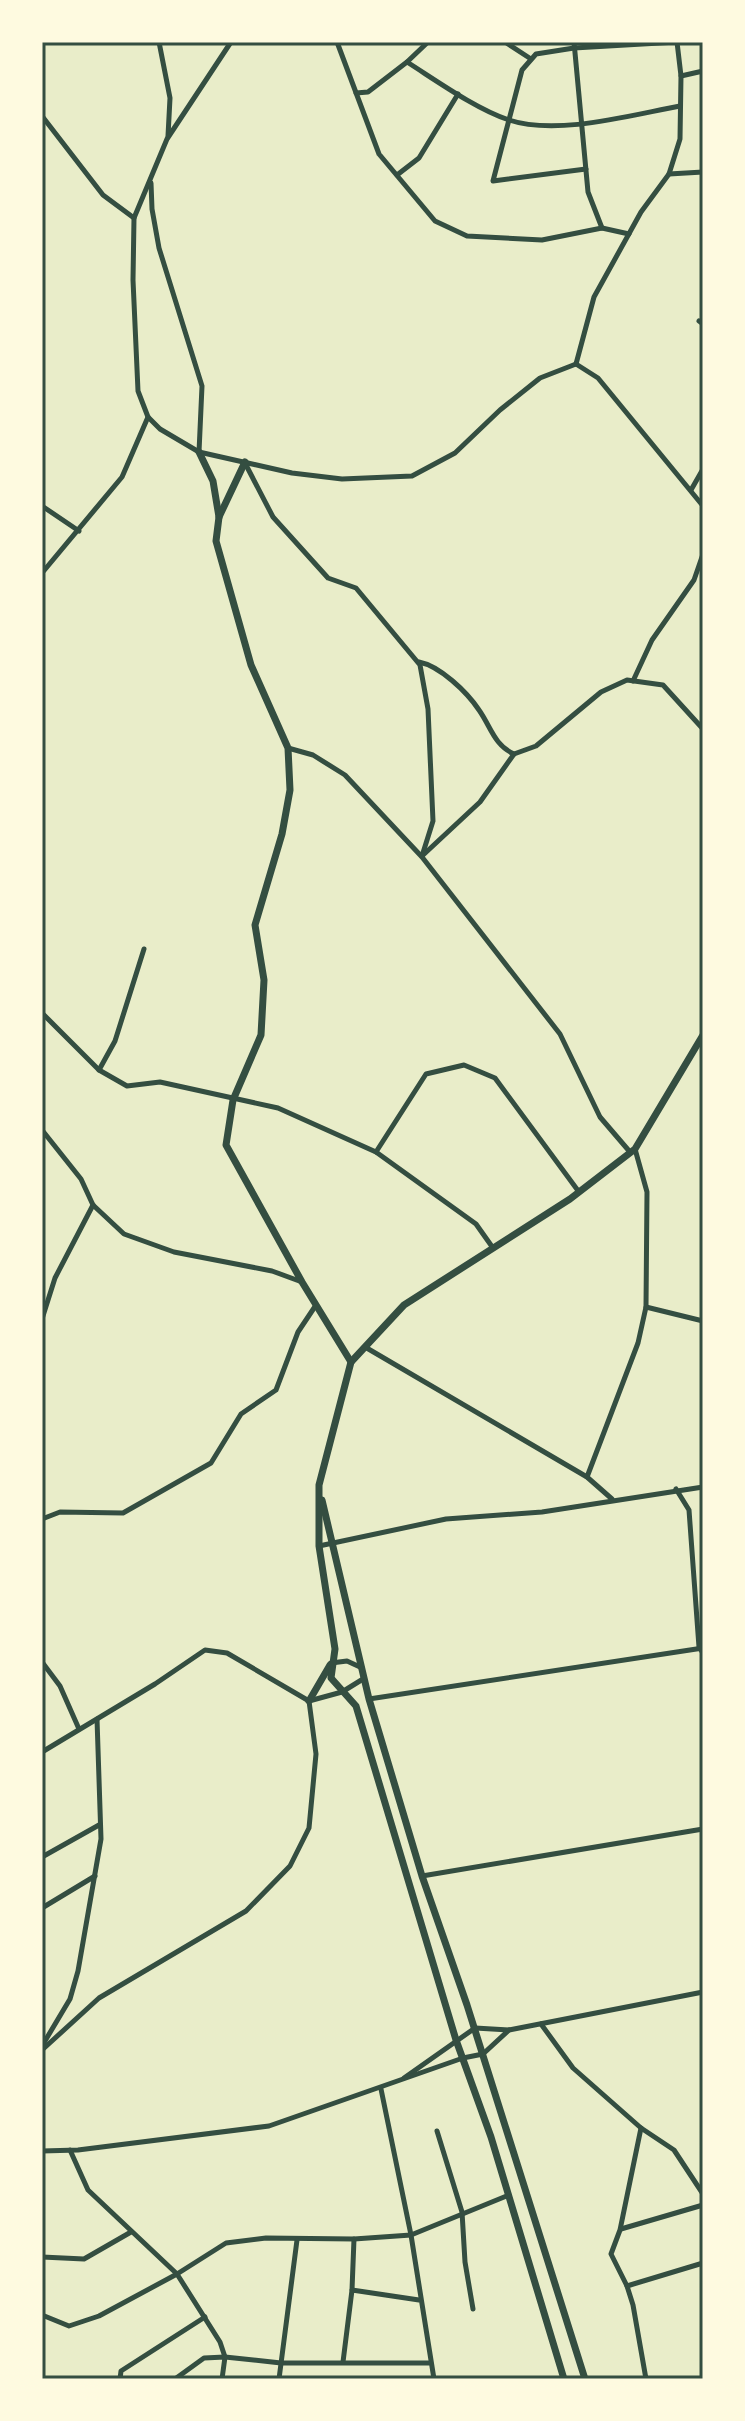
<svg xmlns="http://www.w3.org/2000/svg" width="745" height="2421" font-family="'DM Sans',sans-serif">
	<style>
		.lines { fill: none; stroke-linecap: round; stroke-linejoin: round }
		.minor { stroke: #344e41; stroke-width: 5 }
		.tertiary { stroke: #344e41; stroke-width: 7 }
		.neatline { fill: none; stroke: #344e41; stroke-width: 3 }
	</style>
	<rect width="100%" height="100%" fill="#e9edc9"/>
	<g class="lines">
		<!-- minor -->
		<g class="minor">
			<path d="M159 42 170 98 168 136"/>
			<path d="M231 42 167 139 134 218 133 280 138 391 148 417 160 429 199 452 292 473 342 479 412 476 455 453 500 410 540 378 576 364"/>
			<path d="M337 42 379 154 435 221 467 236 542 240 602 228 629 234"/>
			<path d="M505 42 531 59"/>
			<path d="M574 42 588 192 602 228"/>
			<path d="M407 62 428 42"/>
			<path d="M681 76 703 71"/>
			<path d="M356 93 368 92 407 62C437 81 476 109 509 120 557 136 631 115 680 106"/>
			<path d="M42 116 103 195 134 218"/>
			<path d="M586 169 493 181 522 70 536 54 574 48 677 42"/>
			<path d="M669 174 703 172"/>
			<path d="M397 175 419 158 458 94"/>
			<path d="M151 183 152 209 159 248 202 386 199 452"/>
			<path d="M699 321 703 324"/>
			<path d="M576 364 594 297 641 212 669 174 680 139 681 76 677 42"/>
			<path d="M576 364 598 378 703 506"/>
			<path d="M245 463 273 517 328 578 356 588 420 665 428 709 433 821 422 856"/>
			<path d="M691 490 703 469"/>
			<path d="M42 506 79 531"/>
			<path d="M42 573 122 477 148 417"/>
			<path d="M419 662C440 666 467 692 479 710 491 727 494 745 514 754"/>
			<path d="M633 681 652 640 694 580 703 554"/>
			<path d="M288 748 313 755 345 775 422 857 560 1034 600 1117 630 1152"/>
			<path d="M422 856 480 802 514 754 536 746 601 692 627 680 663 685 703 729"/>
			<path d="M42 1013 99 1070 127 1086 160 1082 278 1108 376 1152 476 1224 493 1248"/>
			<path d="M99 1070 115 1041 144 949"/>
			<path d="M42 1130 81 1179 93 1205 124 1234 174 1252 272 1271 302 1282"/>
			<path d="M376 1152 426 1074 464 1065 495 1078 579 1192"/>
			<path d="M646 1307 703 1321"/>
			<path d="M42 1319 55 1278 93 1205"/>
			<path d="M365 1347 587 1477 612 1499"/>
			<path d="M587 1477 638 1343 646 1307 647 1192 635 1149"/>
			<path d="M676 1489 689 1510 699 1647 703 1653"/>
			<path d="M42 1519 60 1512 123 1513 211 1463 241 1414 276 1390 298 1332 316 1305"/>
			<path d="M319 1546 446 1519 542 1512 703 1487"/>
			<path d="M42 1662 60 1686 79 1729"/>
			<path d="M331 1663 347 1661 360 1667"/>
			<path d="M369 1699 703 1648"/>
			<path d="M42 1752 155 1684 205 1650 227 1653 309 1701 342 1692 363 1679"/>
			<path d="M42 1857 99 1825"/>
			<path d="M422 1876 703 1829"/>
			<path d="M42 1908 95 1876"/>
			<path d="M541 2024 573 2068 641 2128 674 2150 703 2194"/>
			<path d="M42 2046 70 1999 78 1971 101 1839 97 1719"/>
			<path d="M42 2050 99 1998 246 1911 290 1866 309 1828 316 1754 309 1701"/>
			<path d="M404 2078 475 2028 509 2030 703 1992"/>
			<path d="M381 2089 411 2235 434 2379"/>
			<path d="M641 2128 620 2230 611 2254 627 2286 633 2305 646 2379"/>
			<path d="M437 2131 462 2212 465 2262 473 2309"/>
			<path d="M70 2150 88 2190 177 2274 220 2342 225 2357 222 2379"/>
			<path d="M42 2151 78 2150 269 2126 463 2058 483 2054 509 2030"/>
			<path d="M621 2229 703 2205"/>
			<path d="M42 2257 84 2259 131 2232"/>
			<path d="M627 2286 703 2263"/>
			<path d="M352 2290 354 2239"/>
			<path d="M42 2315 69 2326 99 2316 177 2274 226 2243 266 2238 354 2239 411 2235 509 2195"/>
			<path d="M343 2362 352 2290 419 2300"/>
			<path d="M120 2379 121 2371 205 2317"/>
			<path d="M175 2379 204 2358 225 2357 281 2363H429"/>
			<path d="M279 2379 297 2240"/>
		</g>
		<!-- tertiary -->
		<g class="tertiary">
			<path d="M199 452 213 481 219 517"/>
			<path d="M245 462 219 517 216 541 251 665 288 748 290 790 282 834 255 925 264 980 261 1035 233 1100 226 1145 302 1282 351 1362"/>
			<path d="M322 1500 369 1699 422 1876 467 2005 585 2379"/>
			<path d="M309 1701 330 1665"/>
			<path d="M564 2379 491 2137 456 2040 356 1706 331 1678 335 1649 319 1546V1485L351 1362 404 1305 570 1199 635 1149 703 1035"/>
		</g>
	</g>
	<!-- border -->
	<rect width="745" height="2421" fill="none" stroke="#fefae0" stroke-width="88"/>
	<rect x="44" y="44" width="657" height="2333" class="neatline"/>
</svg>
